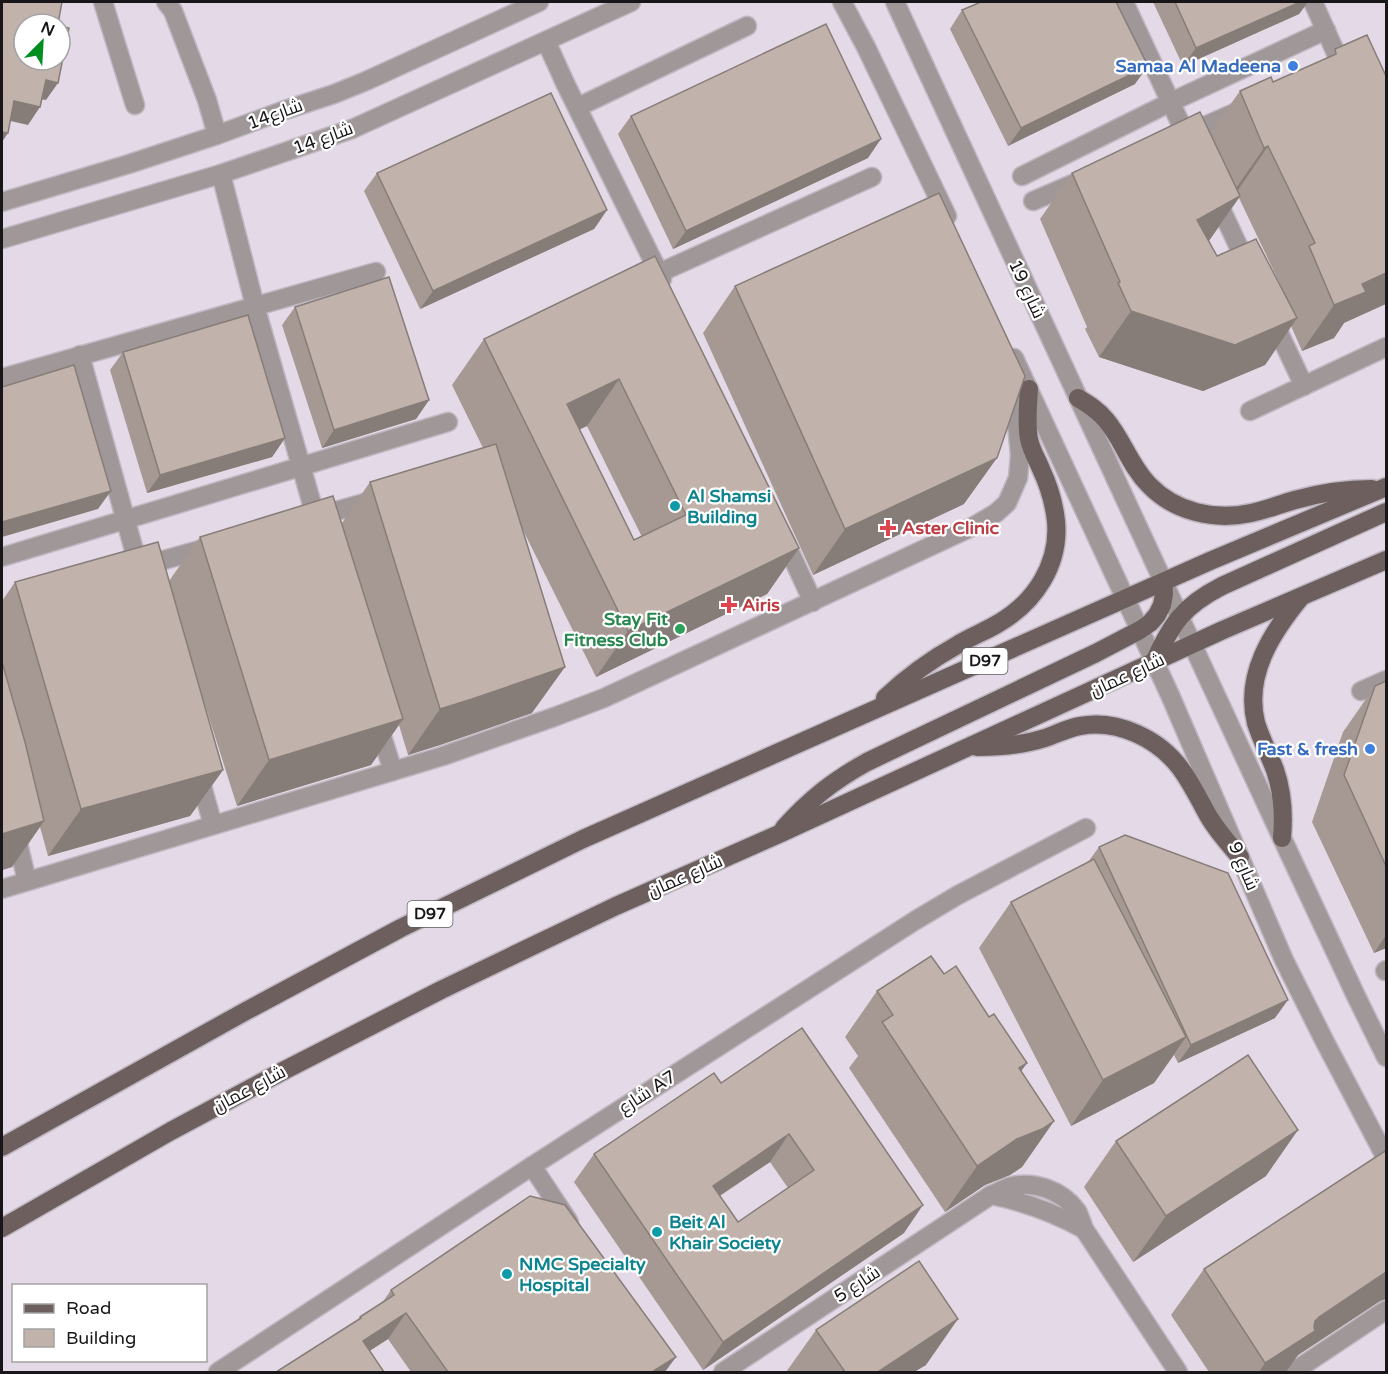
<svg xmlns="http://www.w3.org/2000/svg" width="1388" height="1374" font-family="'Varela Round',Cairo,sans-serif">
	<style>
		.lines { fill: none; stroke-linecap: round; stroke-linejoin: round }
		.minor-casing { stroke: #bfb7c2; stroke-width: 21 }
		.major-casing { stroke: #bfb7c2; stroke-width: 21 }
		.minor { stroke: #a09898; stroke-width: 18 }
		.major { stroke: #6c5f5e; stroke-width: 18 }
		.wall { fill: #a69994; fill-rule: evenodd }
		.shaded-wall { fill: #877d78 }
		.building { fill: #c1b2ac; stroke: #877d78; stroke-width: 1.5; fill-rule: evenodd }
		.shop-dot { fill: #3f7fe0; stroke: #fff; stroke-width: 2 }
		.culture-dot { fill: #0f9aa8; stroke: #fff; stroke-width: 2 }
		.health-dot { fill: #e0444e; stroke: #fff; stroke-width: 2 }
		.leisure-dot { fill: #2e9e5b; stroke: #fff; stroke-width: 2 }
		.labels { text-anchor: middle; dominant-baseline: central; stroke-width: 4.5; stroke-linejoin: round; paint-order: stroke }
		.shield { fill: #fff; stroke: #5e5c5f; stroke-width: 1.5 }
		.shield-label { font-size: 16px; font-weight: bold; fill: #19161a }
		.shop-label { font-size: 18px; font-weight: bold; fill: #366cbe; stroke: #fff; text-anchor: end }
		.street-label { font-size: 18px; fill: #19161a; stroke: #fff }
		.culture-label { font-size: 18px; font-weight: bold; fill: #0d838f; stroke: #fff; text-anchor: start }
		.health-label { font-size: 18px; font-weight: bold; fill: #be3a42; stroke: #fff; text-anchor: start }
		.leisure-label { font-size: 18px; font-weight: bold; fill: #27864d; stroke: #fff; text-anchor: end }
	</style>
	<rect width="100%" height="100%" fill="#e4dae7"/>
	<g class="lines">
		<defs>
			<g id="minor">
				<path d="M103 2 135 105"/>
				<path d="M166 2 173 11 207 100 217 135"/>
				<path d="M842 2 866 47 947 216"/>
				<path d="M895 2 1282 838 1356 996 1386 1057"/>
				<path d="M1124 2 1190 144"/>
				<path d="M1313 2 1344 71"/>
				<path d="M546 41 565 83 662 279"/>
				<path d="M578 107 747 26"/>
				<path d="M1184 135 1241 110"/>
				<path d="M221 174 255 306 318 525"/>
				<path d="M1022 176 1171 102 1326 30"/>
				<path d="M1215 196 1249 269"/>
				<path d="M1033 201 1082 180"/>
				<path d="M2 202 129 164 217 135 285 110 334 94 366 81 539 2"/>
				<path d="M2 239 221 174 352 129 631 2"/>
				<path d="M659 273 872 177"/>
				<path d="M1272 318 1304 386"/>
				<path d="M80 355 140 572"/>
				<path d="M1014 358 1170 695 1284 960 1324 1040 1386 1158"/>
				<path d="M2 378 376 272"/>
				<path d="M1250 411 1386 347"/>
				<path d="M315 517 378 499"/>
				<path d="M782 535 813 602"/>
				<path d="M2 557 448 422"/>
				<path d="M139 567 210 547"/>
				<path d="M1361 691 1386 680"/>
				<path d="M377 721 393 771"/>
				<path d="M198 772 213 825"/>
				<path d="M15 831 27 881"/>
				<path d="M2 889 443 756 554 717 604 698 974 526 996 513 1007 503 1018 478 1020 455 1013 382"/>
				<path d="M1385 971 1386 970"/>
				<path d="M532 1166 569 1222"/>
				<path d="M991 1195C1026 1202 1053 1212 1084 1229"/>
				<path d="M218 1372 532 1166 916 920 958 895 1086 828"/>
				<path d="M723 1372 991 1195C997 1193 1003 1189 1009 1187 1033 1180 1062 1190 1077 1211 1080 1217 1082 1223 1084 1229L1178 1372"/>
				<path d="M1293 1372 1386 1310"/>
			</g>
			<g id="major">
				<path d="M1078 398C1088 404 1098 410 1106 420 1123 440 1130 466 1149 485 1175 512 1215 521 1251 513 1266 510 1280 504 1295 500 1320 493 1346 489 1372 489"/>
				<path d="M1154 662C1172 623 1183 606 1222 586L1386 512"/>
				<path d="M885 698C907 677 932 659 959 644 972 636 986 631 999 623 1035 602 1060 564 1056 521 1054 503 1049 486 1041 469 1037 459 1031 450 1029 439 1026 423 1028 406 1029 389"/>
				<path d="M977 747C1000 747 1023 745 1045 738 1057 734 1068 728 1080 726 1118 719 1159 739 1181 769 1192 784 1200 801 1209 817 1218 832 1229 844 1240 857"/>
				<path d="M784 828C810 799 833 781 867 762L1096 653 1140 630 1150 623 1157 615 1162 605 1164 594 1163 582"/>
				<path d="M1282 838C1284 815 1283 793 1275 770 1269 754 1261 739 1256 723 1244 675 1272 632 1301 597"/>
				<path d="M2 1147 246 1011 401 928 583 839 1210 561 1386 487"/>
				<path d="M2 1228 171 1131 283 1071 441 990 616 906 779 834 1223 630 1386 560"/>
			</g>
		</defs>
		<!-- minor casing -->
		<use href="#minor" class="minor-casing"/>
		<!-- major casing -->
		<use href="#major" class="major-casing"/>
		<!-- minor -->
		<use href="#minor" class="minor"/>
		<!-- major -->
		<use href="#major" class="major"/>
	</g>
	<!-- wall -->
	<g class="wall">
		<path d="M1153 2H1308L1299 14 1183 66Z"/>
		<path d="M962 10 1135 84 1008 146 950 29Z"/>
		<path d="M1367 35 1344 323 1334 338 1302 351 1291 326 1265 365 1203 391 1099 357 1085 329 1087 327 1040 219 1072 173 1210 133 1240 91 1273 82 1329 57 1335 49ZM1239 198 1281 286 1280 287 1217 256 1209 241Z"/>
		<path d="M631 116 868 158 673 249 618 134Z"/>
		<path d="M377 173 607 210 594 229 420 309 364 191Z"/>
		<path d="M655 256 799 548 767 594 596 677 521 526 532 713 440 745 408 755 399 725 371 765 237 806 193 667 223 770 190 816 48 856 40 827 12 867 2 870V601L15 582 169 581 200 537 342 523 370 482 483 448 452 385 484 339ZM587 426 642 537 634 540 579 429Z"/>
		<path d="M735 286 964 504 813 575 703 333Z"/>
		<path d="M295 307 429 400 416 419 322 448 282 325Z"/>
		<path d="M123 352 285 438 272 457 147 493 110 370Z"/>
		<path d="M1386 681V948L1374 953 1312 822 1343 732 1375 686Z"/>
		<path d="M1099 847 1275 1018 1178 1063 1174 1055 1154 1083 1071 1126 979 948 1011 902 1088 862Z"/>
		<path d="M944 974 989 1017 1027 1063 1021 1071 1054 1121 1022 1167 1010 1175 985 1185 945 1212 849 1068 858 1056 845 1037 877 991Z"/>
		<path d="M802 1028 904 1233 703 1370 574 1182 594 1154 721 1083ZM770 1162 788 1188 738 1222 720 1196Z"/>
		<path d="M1116 1141 1266 1176 1133 1262 1084 1187Z"/>
		<path d="M1386 1152V1299L1380 1301 1298 1355 1286 1372H1209L1171 1315 1204 1269Z"/>
		<path d="M391 1290 665 1372H411L388 1339 369 1351 276 1372 357 1321 360 1317 382 1303Z"/>
		<path d="M816 1330 926 1365 914 1372H786Z"/>
	</g>
	<!-- shaded-wall -->
	<g class="shaded-wall">
		<path d="M1300 2H1308L1299 14 1183 66 1196 48Z"/>
		<path d="M1148 66 1135 84 1008 146 1021 128Z"/>
		<path d="M46 80 58 83 46 100 34 98Z"/>
		<path d="M14 101 40 107 28 125 2 119Z"/>
		<path d="M2 132 8 133 2 142Z"/>
		<path d="M881 139 868 158 673 249 686 231Z"/>
		<path d="M1268 146 1236 193 1232 194 1264 148Z"/>
		<path d="M1240 196 1208 242 1197 220Z"/>
		<path d="M607 210 594 229 420 309 433 291Z"/>
		<path d="M1386 273V304L1344 323 1334 338 1302 351 1334 305 1362 284Z"/>
		<path d="M1131 311 1297 318 1265 365 1203 391 1099 357Z"/>
		<path d="M619 379 587 426 538 449 567 404Z"/>
		<path d="M429 400 416 419 322 448 334 430Z"/>
		<path d="M285 438 272 457 147 493 160 475Z"/>
		<path d="M997 458 964 504 813 575 845 529Z"/>
		<path d="M111 491 98 509 2 537V522Z"/>
		<path d="M799 548 767 594 596 677 628 631Z"/>
		<path d="M565 667 532 713 440 745 408 755 440 709Z"/>
		<path d="M403 719 371 765 237 806 269 760Z"/>
		<path d="M223 770 190 816 48 856 81 809Z"/>
		<path d="M44 821 12 867 2 870V834Z"/>
		<path d="M1386 935V948L1374 953Z"/>
		<path d="M1288 1000 1275 1018 1178 1063 1191 1045Z"/>
		<path d="M1186 1037 1154 1083 1071 1126 1103 1080Z"/>
		<path d="M1027 1063 994 1109 1019 1068Z"/>
		<path d="M1054 1121 1022 1167 1010 1175 985 1185 945 1212 977 1166 1017 1139Z"/>
		<path d="M1298 1130 1266 1176 1133 1262 1166 1216Z"/>
		<path d="M789 1134 770 1162 693 1213 713 1186Z"/>
		<path d="M923 1205 904 1233 703 1370 723 1342Z"/>
		<path d="M1386 1272V1299L1380 1301 1298 1355 1286 1372H1259L1265 1363 1319 1317Z"/>
		<path d="M406 1313 388 1339 345 1367 363 1341Z"/>
		<path d="M958 1319 926 1365 914 1372H878Z"/>
		<path d="M676 1357 665 1372H652Z"/>
	</g>
	<!-- building -->
	<g class="building">
		<path d="M2 2H62L58 24H24V60H60V26L69 28 58 83 46 80 40 107 14 101 8 133 2 132Z"/>
		<path d="M981 2H1116L1148 66 1021 128 962 10Z"/>
		<path d="M1175 2H1300L1196 48Z"/>
		<path d="M826 24 881 139 686 231 631 116Z"/>
		<path d="M1367 35 1386 76V273L1362 284 1366 292 1334 305 1309 246 1315 243 1268 146 1264 148 1240 91 1271 77 1273 82 1336 54 1335 49Z"/>
		<path d="M551 93 607 210 433 291 377 173Z"/>
		<path d="M1200 112 1240 196 1197 220 1217 256 1256 239 1297 318 1235 345 1131 311 1118 283 1120 282 1072 173Z"/>
		<path d="M939 193 1025 376 997 458 845 529 735 286Z"/>
		<path d="M655 256 799 548 628 631 484 339ZM619 379 686 515 634 540 567 404Z"/>
		<path d="M389 277 429 400 334 430 295 307Z"/>
		<path d="M248 315 285 438 160 475 123 352Z"/>
		<path d="M74 365 111 491 2 522V387Z"/>
		<path d="M496 444 565 667 472 699 440 709 370 482Z"/>
		<path d="M333 496 403 719 269 760 200 537Z"/>
		<path d="M158 542 223 770 81 809 15 582Z"/>
		<path d="M2 662 25 742 44 821 2 834Z"/>
		<path d="M1386 681V866L1344 775 1375 686Z"/>
		<path d="M1125 835 1228 873 1288 1000 1191 1045 1099 847Z"/>
		<path d="M1094 859 1186 1037 1103 1080 1011 902Z"/>
		<path d="M931 956 944 974 956 966 989 1017 994 1014 1027 1063 1019 1068 1054 1121 1042 1129 1017 1139 977 1166 882 1022 893 1015 877 991Z"/>
		<path d="M802 1028 923 1205 723 1342 594 1154 714 1073 721 1083ZM789 1134 814 1170 738 1222 713 1186Z"/>
		<path d="M1248 1055 1298 1130 1166 1216 1116 1141Z"/>
		<path d="M1385 1151 1386 1152V1272L1319 1317 1315 1321 1314 1326 1315 1331 1265 1363 1204 1269Z"/>
		<path d="M530 1196 565 1205 676 1357 652 1372H448L406 1313 363 1341 384 1372H276L361 1318 360 1317 394 1295 391 1290Z"/>
		<path d="M919 1261 958 1319 878 1372H845L816 1330Z"/>
	</g>
	<!-- markers -->
	<g class="shop-dot">
		<circle cx="1293" cy="66" r="6"/>
		<circle cx="1370" cy="749" r="6"/>
	</g>
	<g class="culture-dot">
		<circle cx="675" cy="506" r="6"/>
		<circle cx="657" cy="1232" r="6"/>
		<circle cx="507" cy="1274" r="6"/>
	</g>
	<g class="health-dot">
		<path d="M885 519h6v6h6v6h-6v6h-6v-6h-6v-6h6z"/>
		<path d="M726 596h6v6h6v6h-6v6h-6v-6h-6v-6h6z"/>
	</g>
	<circle class="leisure-dot" cx="680" cy="629" r="6"/>
	<g class="labels">
		<!-- shield labels -->
		<g class="shield">
			<rect x="962.5" y="648" width="45" height="26" rx="4.5"/>
			<rect x="407.5" y="901" width="45" height="26" rx="4.5"/>
		</g>
		<g class="shield-label">
			<text x="985" y="661">D97</text>
			<text x="430" y="914">D97</text>
		</g>
		<!-- shop labels -->
		<g class="shop-label">
			<text x="1281" y="66">Samaa Al Madeena</text>
			<text x="1358" y="749">Fast &amp; fresh</text>
		</g>
		<!-- street labels -->
		<g class="street-label">
			<text transform="translate(275 114) rotate(-20)">شارع14</text>
			<text transform="translate(323 138) rotate(-20)">شارع 14</text>
			<text transform="translate(1027 289) rotate(65)">شارع 19</text>
			<text transform="translate(1127 675) rotate(-25)">شارع عمان</text>
			<text transform="translate(1244 866) rotate(67)">شارع 9</text>
			<text transform="translate(685 876) rotate(-24)">شارع عمان</text>
			<text transform="translate(249 1089) rotate(-28)">شارع عمان</text>
			<text transform="translate(647 1092) rotate(-33)">شارع A7</text>
			<text transform="translate(857 1284) rotate(-33)">شارع 5</text>
		</g>
		<!-- culture labels -->
		<g class="culture-label">
			<text x="687" y="496">Al Shamsi<tspan x="687" dy="21">Building</tspan></text>
			<text x="669" y="1222">Beit Al<tspan x="669" dy="21">Khair Society</tspan></text>
			<text x="519" y="1264">NMC Specialty<tspan x="519" dy="21">Hospital</tspan></text>
		</g>
		<!-- health labels -->
		<g class="health-label">
			<text x="902" y="528">Aster Clinic</text>
			<text x="742" y="605">Airis</text>
		</g>
		<!-- leisure labels -->
		<g class="leisure-label">
			<text x="668" y="619">Stay Fit<tspan x="668" dy="21">Fitness Club</tspan></text>
		</g>
	</g>
	<!-- border -->
	<rect width="1388" height="1374" fill="none" stroke="#19161a" stroke-width="6"/>
	<!-- legend -->
	<rect x="12" y="1284" width="195" height="78" fill="#ffffff" stroke="#a3a2a3" stroke-width="1.5"/>
	<rect x="24" y="1304" width="30" height="9" fill="#6c5f5e" stroke="#a3a2a3" stroke-width="1.5"/>
	<text x="66" y="1314" font-size="18" fill="#19161a">Road</text>
	<rect x="24" y="1329" width="30" height="18" fill="#c1b2ac" stroke="#a3a2a3" stroke-width="1.5"/>
	<text x="66" y="1344" font-size="18" fill="#19161a">Building</text>
	<!-- north arrow -->
	<g transform="translate(42 42) rotate(24)"><circle r="28" fill="#ffffff" stroke="#a3a2a3" stroke-width="1.5"/>
	<path d="M0-4.5L10 22L0 15L-10 22Z" fill="#008e1f"/>
	<text y="-9" font-size="16" font-weight="bold" text-anchor="middle" fill="#19161a">N</text>
	</g>
</svg>
